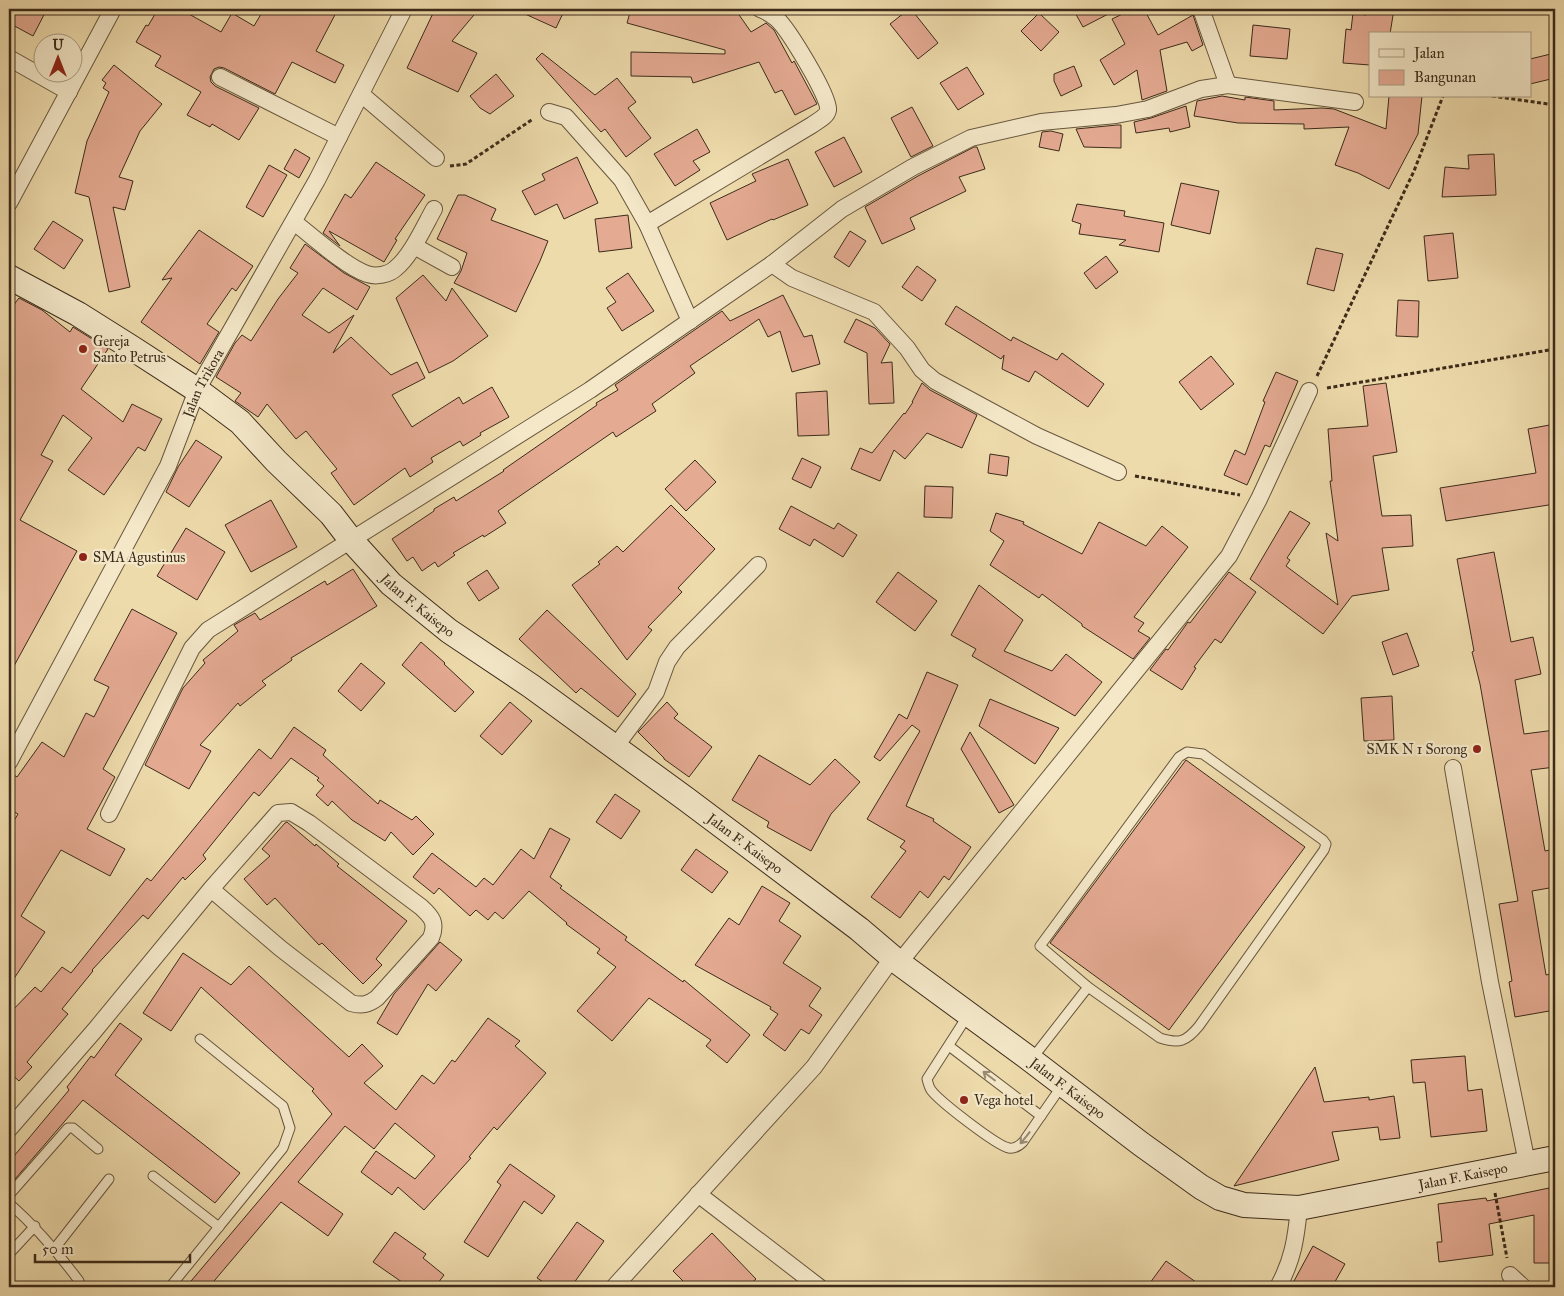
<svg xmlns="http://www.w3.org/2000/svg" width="1564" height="1296" font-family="'IM FELL Great Primer',serif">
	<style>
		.building { fill: #e4aa92; stroke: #3c2b1a }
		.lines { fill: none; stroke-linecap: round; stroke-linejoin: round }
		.lane-casing { stroke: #68573e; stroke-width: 11 }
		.street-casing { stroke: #68573e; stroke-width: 18 }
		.secondary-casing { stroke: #3c2b1a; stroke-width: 26 }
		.path { stroke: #3c2b1a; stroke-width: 3; stroke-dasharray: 4 2.5; stroke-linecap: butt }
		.lane { stroke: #f4e8c9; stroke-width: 9 }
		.street { stroke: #f4e8c9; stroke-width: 16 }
		.secondary { stroke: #f4e8c9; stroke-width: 24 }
		.oneway { stroke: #988a72 }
		.poi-dot { fill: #8f2418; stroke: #f4e8c9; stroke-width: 2 }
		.labels { text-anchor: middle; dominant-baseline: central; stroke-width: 4.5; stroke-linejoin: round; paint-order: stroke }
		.poi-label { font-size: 14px; fill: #3c2b1a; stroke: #f4e8c9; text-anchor: start }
		.street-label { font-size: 14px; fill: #3c2b1a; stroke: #f4e8c9 }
	</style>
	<rect width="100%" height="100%" fill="#eedbac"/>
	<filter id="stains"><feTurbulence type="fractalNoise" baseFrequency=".004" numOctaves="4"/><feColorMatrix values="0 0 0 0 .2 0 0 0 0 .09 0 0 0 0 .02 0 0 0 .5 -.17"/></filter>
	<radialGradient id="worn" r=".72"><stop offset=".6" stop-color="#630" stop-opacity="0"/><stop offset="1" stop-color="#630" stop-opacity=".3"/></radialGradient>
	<!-- building -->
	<g class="building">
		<path d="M9 9H47L33 36 9 23Z"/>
		<path d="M158 9H180L221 32 232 13 254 26 264 9H338L316 51 344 65 335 83 292 62 275 94 224 68 219 67 214 69 210 77 211 82 215 86 259 108 239 140 212 124 210 127 187 115 201 92 155 66 161 56 136 42 146 25 148 26Z"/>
		<path d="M435 9H479L452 41 477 53 458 92 407 68Z"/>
		<path d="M514 9H565L556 28Z"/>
		<path d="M631 9H735L751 32 766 23 774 30 792 63 794 61 817 104 795 115 782 90 775 93 759 62 693 83 691 77 631 76V52L725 54V50L627 23Z"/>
		<path d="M909 9H911L938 43 918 59 890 24Z"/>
		<path d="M1073 9H1118L1083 27Z"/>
		<path d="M1133 9H1144L1158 35 1193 15 1203 45 1192 51 1187 42 1160 50 1167 91 1142 100 1137 70 1114 85 1100 60 1125 44 1112 19Z"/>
		<path d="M1365 9H1394L1390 34H1370V65L1343 63 1346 29 1351 30 1353 13 1366 15Z"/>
		<path d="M1039 13 1059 32 1041 51 1021 31Z"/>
		<path d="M1253 25 1290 29 1287 59 1250 56Z"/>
		<path d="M542 53 595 95 617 78 636 102 628 108 651 138 626 157 605 129 601 132 536 59Z"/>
		<path d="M1555 53V78L1530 84V59Z"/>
		<path d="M114 65 162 104 140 131 119 177 133 181 125 210 113 207 130 287 109 292 89 197 75 193 87 141 109 92 103 88 106 83 102 80Z"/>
		<path d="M1074 66 1082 86 1061 96 1054 81V74Z"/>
		<path d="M967 67 984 94 958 110 940 83Z"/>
		<path d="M496 74 514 96 490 114 480 108 470 96Z"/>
		<path d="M1222 96 1245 100V97L1274 101V110L1322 108 1334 109 1386 129 1389 96H1422L1418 134 1389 189 1358 173 1335 165 1349 127 1304 129V124L1238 123 1194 116 1197 101Z"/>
		<path d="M1186 106 1190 127 1170 132 1169 128 1136 133 1134 122 1151 118Z"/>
		<path d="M912 107 933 146 911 157 891 118Z"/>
		<path d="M1117 125H1121V148L1084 147 1076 129Z"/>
		<path d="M697 129 710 152 693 161 700 170 675 186 654 154Z"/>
		<path d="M1051 131 1063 134 1059 151 1039 147 1042 132Z"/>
		<path d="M844 137 862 172 834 187 815 152Z"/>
		<path d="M974 147H977L985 169 959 177 966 191 910 218 915 229 882 244 865 207 918 176Z"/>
		<path d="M295 149 310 158 299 178 284 169Z"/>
		<path d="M1494 154 1496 195 1442 197 1445 167 1469 169 1468 155Z"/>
		<path d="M577 157 598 203 564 219 557 204 535 215 522 191 545 180 542 174Z"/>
		<path d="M788 159 808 205 773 220 772 219 727 240 710 203 756 181 752 174Z"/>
		<path d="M376 162 425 195 395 239 397 240 384 262 329 231 340 246 323 233 345 194 351 198Z"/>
		<path d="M269 165 287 175 263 217 246 207Z"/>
		<path d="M1181 183 1219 191 1210 234 1171 225Z"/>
		<path d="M458 195H465L496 209 491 220 548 241 540 261 516 312 454 283 461 271 467 253 437 239Z"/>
		<path d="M1077 204 1125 211 1124 216 1164 223 1159 252 1119 245 1126 240 1079 234 1081 224 1072 221Z"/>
		<path d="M628 215 632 248 599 252 595 219Z"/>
		<path d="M53 221 83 240 64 269 34 249Z"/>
		<path d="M199 230 253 266 236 291 232 288 207 324 219 332 200 364 141 322 172 278 162 280Z"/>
		<path d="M850 231 866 241 849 267 834 257Z"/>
		<path d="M1453 233 1458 278 1428 281 1424 236Z"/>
		<path d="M305 244 344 273 370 287 357 310 323 288 302 315 329 333 354 315 333 353 351 337 391 375 417 362 425 378 392 395 412 427 459 397 463 404 492 387 509 417 480 433 481 435 463 446 460 441 431 458 433 462 410 477 405 468 354 505 331 473 337 469 306 431 296 439 267 404 258 417 235 401 241 393 216 377 235 343 242 335 251 341 278 299 298 273 290 268Z"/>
		<path d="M1316 248 1343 254 1334 291 1307 284Z"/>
		<path d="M1106 256 1118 272 1096 289 1084 273Z"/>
		<path d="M917 266 936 280 922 301 902 287Z"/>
		<path d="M628 273 654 311 622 331 607 308 616 302 606 288Z"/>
		<path d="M423 275 446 301 452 288 488 336 453 361 429 373 396 298Z"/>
		<path d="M783 295 804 337 812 335 820 364 792 372 780 331 768 337 759 319 690 366 695 373 652 404 656 411 616 437 613 432 498 511 506 523 484 537 483 535 453 553 455 555 438 567 435 562 422 571 413 557 407 561 392 539 434 511V509L454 497 456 501 504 471 503 470 597 405 596 403 618 390 615 385 722 311 730 321Z"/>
		<path d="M19 298 42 310 70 332 73 327 108 349 81 389 123 422 132 404 162 419 145 451 138 447 104 495 68 470 92 438 63 415 41 455 53 461 20 520 77 551 9 675V311Z"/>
		<path d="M1398 300 1419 301 1418 337 1396 336Z"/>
		<path d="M956 306 1011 341 1013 337 1057 360 1062 353 1104 384 1088 407 1035 371 1029 382 1002 369 1004 355 1001 359 945 324Z"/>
		<path d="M856 319 875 328 890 344 881 363 892 362 894 403 869 404 867 353 844 342Z"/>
		<path d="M1211 356 1234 384 1201 410 1179 382Z"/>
		<path d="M1276 372 1298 381 1270 447 1265 445 1247 485 1224 475 1235 450 1245 455 1265 402 1263 401Z"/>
		<path d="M922 383 930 390 977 415 962 448 927 433 905 459 894 450 880 481 851 469 860 448 872 453 904 413 905 414 913 402H912Z"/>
		<path d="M1386 383 1397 452 1373 456 1382 516 1411 515 1413 546 1382 548 1389 590 1352 596 1323 634 1250 579 1290 511 1310 523 1287 558 1290 560 1286 566 1338 605 1326 533 1338 541 1330 481H1332L1328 429 1368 426 1363 386Z"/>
		<path d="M827 391 829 435 798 436 796 393Z"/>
		<path d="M1555 424V504L1446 521 1440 488 1536 473 1528 429Z"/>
		<path d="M196 440 222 457 189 507 166 492 178 467Z"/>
		<path d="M990 454 1009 457 1007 476 988 473Z"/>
		<path d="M802 458 821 467 811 488 792 479Z"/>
		<path d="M695 460 716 482 686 511 665 489Z"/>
		<path d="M925 486 953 487 952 518 924 517Z"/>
		<path d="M271 500 297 547 251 572 225 525Z"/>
		<path d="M671 505 715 549 678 588 682 592 648 627 652 630 627 660 572 585 600 564 598 562 617 546 623 552Z"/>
		<path d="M791 506 834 529 838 523 857 535 843 557 814 539 810 546 779 529Z"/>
		<path d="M996 513 1024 522 1023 524 1082 554 1099 522 1146 546 1162 526 1188 547 1134 617 1144 623 1138 631 1150 638 1133 659 1082 626V624L1042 594 1039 598 990 565 1004 541 990 531Z"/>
		<path d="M186 528 225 552 197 600 157 576Z"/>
		<path d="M1494 552 1511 642 1533 637 1541 674 1515 680 1524 734 1555 730V767L1531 770 1545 851 1555 849V887L1532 891 1546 975 1555 973V1010L1515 1017 1509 982 1512 981 1499 904 1518 901 1480 684 1472 652 1474 651 1457 559Z"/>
		<path d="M353 569 377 606 291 658 292 660 262 681 266 685 240 706 238 703 200 745 211 751 189 789 145 765 183 688 205 663 203 660 238 631 234 625 255 613 260 620 325 581 327 585Z"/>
		<path d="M487 570 499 588 479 601 467 583Z"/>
		<path d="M898 572 937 601 915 631 876 602Z"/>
		<path d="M1229 572 1256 592 1221 643 1215 639 1194 667 1196 668 1182 690 1150 670 1166 649 1168 650 1188 622 1190 623Z"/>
		<path d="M979 585 1023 620 1004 651 1052 671 1066 654 1102 682 1075 716 972 656 976 649 951 635Z"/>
		<path d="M132 609 177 633 103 769 115 777 87 829 125 849 110 876 61 850 21 916 45 932 9 986V829L18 814 9 809V784L14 775 17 777 42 742 64 757 86 713 94 717 109 687 94 680Z"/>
		<path d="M547 610 636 694 618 717 581 688 576 693 519 639Z"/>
		<path d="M1407 633 1419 666 1393 675 1382 642Z"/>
		<path d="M421 642 445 663 444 664 474 692 455 712 402 665Z"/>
		<path d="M361 663 385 683 361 711 338 691Z"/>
		<path d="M927 672 958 685 906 806 934 819 933 821 971 847 949 880 944 876 928 898 920 891 900 918 871 897 906 851 900 847 905 841 867 819 920 731 912 725 880 761 874 757 899 714 907 719Z"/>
		<path d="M1392 696 1394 740 1364 741 1361 698Z"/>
		<path d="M990 699 1059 728 1035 764 979 726Z"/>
		<path d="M510 702 532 721 502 755 480 736Z"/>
		<path d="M667 702 678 714 674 718 712 747 689 777 664 759V758L638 732Z"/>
		<path d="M294 727 326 750 323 755 378 804 380 800 412 820 416 816 434 834 413 855 391 832 385 841 352 820 332 801 328 806 316 795 324 786 317 780 319 778 291 758 259 796 254 792 203 855 206 859 185 880 183 877 148 919 143 915 92 970 93 971 62 1009 68 1014 27 1062 32 1067 19 1081 9 1072V1014L35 987 41 992 62 967 71 973 147 878 151 881 259 749 271 759Z"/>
		<path d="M970 732 1014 805 999 813 961 749Z"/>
		<path d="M759 755 810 785 835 759 860 782 831 814 811 851 767 827 769 822 732 800Z"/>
		<path d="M1186 760 1305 847 1169 1030 1050 943Z"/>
		<path d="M615 794 640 811 621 839 596 822Z"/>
		<path d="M287 822 315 846 316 844 339 864 337 866 407 921 376 959 382 965 363 984 322 943 319 945 275 898 267 905 244 879 270 856 262 849 285 823Z"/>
		<path d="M550 828 570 839 550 877 562 886 560 888 627 937 625 940 683 982 684 980 750 1035 727 1063 706 1046 711 1040 649 998 612 1041 577 1011 616 967 597 953 600 949 566 924 567 923 529 891 503 919 495 912 488 920 476 910 470 916 439 888 434 894 413 877 432 853 476 887 484 878 493 885 521 849 534 859Z"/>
		<path d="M696 849 728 872 712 893 681 870Z"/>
		<path d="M762 886 790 903 779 921 801 936 783 963 821 988 809 1006 822 1015 809 1034 801 1029 785 1051 763 1035 778 1014 770 1009 771 1007 695 965 729 918 739 925Z"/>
		<path d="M440 942 462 960 436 991 428 984 397 1035 377 1023 394 994Z"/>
		<path d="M183 953 231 985 249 966 349 1057 362 1044 383 1066 364 1083 396 1110 422 1075 434 1084 452 1060 455 1062 488 1018 520 1041 515 1046 546 1073 497 1130 494 1127 469 1157 471 1158 424 1210 398 1187 392 1195 361 1172 376 1151 415 1179 435 1156 395 1123 374 1149 345 1126 298 1182 343 1214 328 1236 281 1202 209 1287H186L332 1114 312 1091 314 1089 201 987 171 1031 143 1013Z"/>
		<path d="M120 1023 142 1039 115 1075 240 1173 215 1203 83 1100 9 1186V1162L69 1090 67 1087 91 1056 94 1058Z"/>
		<path d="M1465 1056 1468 1091 1482 1089 1487 1131 1431 1137 1425 1082 1413 1083 1411 1060Z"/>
		<path d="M1315 1067 1324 1102 1369 1097V1100L1394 1096 1400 1138 1380 1140 1378 1127 1332 1132 1339 1160 1234 1186Z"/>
		<path d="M510 1164 555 1196 542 1214 524 1201 488 1257 464 1242 501 1185 497 1182Z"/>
		<path d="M1549 1188 1555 1223V1263H1534V1215L1489 1224 1493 1255 1439 1262 1437 1242H1442L1438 1204 1486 1198 1487 1201Z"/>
		<path d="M577 1222 604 1241 571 1287H551L537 1278Z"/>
		<path d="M395 1232 426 1254 423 1258 444 1275 435 1287H409L373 1262Z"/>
		<path d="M712 1233 756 1279 747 1287H689L673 1271Z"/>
		<path d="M1313 1246 1345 1264 1332 1287H1304L1294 1281Z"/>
		<path d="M1166 1261 1203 1287H1147Z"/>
	</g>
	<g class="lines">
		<defs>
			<g id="lane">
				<path d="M1187 752 1203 754 1323 840 1326 844 1324 850 1199 1026C1186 1042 1179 1044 1160 1038L1088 987 1040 946 1179 757Z"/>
				<path d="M968 1015 927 1079C928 1083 929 1087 931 1090 939 1101 997 1146 1009 1148 1015 1149 1019 1146 1023 1142L1063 1084"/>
				<path d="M949 1046 1041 1116"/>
				<path d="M1031 1060 1088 987"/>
				<path d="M153 1176 219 1227"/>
				<path d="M9 1195 68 1128H73L98 1149"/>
				<path d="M9 1203C37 1228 57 1251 79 1281L80 1287"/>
				<path d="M55 1248 109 1179"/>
				<path d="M9 1254 35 1226"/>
				<path d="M170 1287 283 1148 290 1128 283 1106 200 1039"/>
			</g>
			<g id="street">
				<path d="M1201 9 1228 85"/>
				<path d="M9 58 69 92"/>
				<path d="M220 77 339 137"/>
				<path d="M361 94 436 158"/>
				<path d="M549 112 566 117 622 180 647 224 690 321"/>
				<path d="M9 203 113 9"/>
				<path d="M294 222C312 236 346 267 367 274 376 277 389 275 396 268 411 256 424 227 434 209"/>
				<path d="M647 224 812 125C817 121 827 117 828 110 830 97 788 29 777 19 772 15 766 11 760 9"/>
				<path d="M414 246 452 267"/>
				<path d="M772 264 792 278 874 312 907 348 922 370 935 381 1037 436 1118 472"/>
				<path d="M615 747 656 692 667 662 677 647 758 565"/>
				<path id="s1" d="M9 762 168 466 197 390 317 180 404 9"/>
				<path d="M1453 768 1490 982 1527 1163"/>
				<path d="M109 814 192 648 208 630 590 390 772 264 842 209 913 167 971 138 1041 122 1116 115 1148 109 1201 89 1228 85 1355 102"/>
				<path d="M899 963 1229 556 1259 499 1309 391"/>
				<path d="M9 1129 95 1030 211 889 278 813 291 812 309 823 421 907C432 917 437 923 431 938L377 998C368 1005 361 1006 351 1003L280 948 211 889"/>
				<path d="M698 1194 819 1287"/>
				<path d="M1510 1275 1523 1287"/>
				<path d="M614 1287 814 1067 893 957"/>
				<path d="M1278 1287C1293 1260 1296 1238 1299 1208"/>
			</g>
			<g id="secondary">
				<path id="s2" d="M9 277 78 314 132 348 197 390 240 422 276 461 331 514 351 540 391 584 449 631 531 686 686 799 859 929 899 963 1031 1060 1141 1144 1201 1187 1220 1198 1244 1205 1299 1208 1555 1158"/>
			</g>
		</defs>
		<!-- lane casing -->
		<use href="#lane" class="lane-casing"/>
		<!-- street casing -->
		<use href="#street" class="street-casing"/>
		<!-- secondary casing -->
		<use href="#secondary" class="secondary-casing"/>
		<!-- path -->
		<g class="path">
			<path d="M1492 96 1555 105"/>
			<path d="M450 166 466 164 533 119"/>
			<path d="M1317 376 1414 171 1443 96"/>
			<path d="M1327 388 1555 349"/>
			<path d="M1135 476 1240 495"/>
			<path d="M1495 1193 1507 1258"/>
		</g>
		<!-- lane -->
		<use href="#lane" class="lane"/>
		<!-- street -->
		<use href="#street" class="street"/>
		<!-- secondary -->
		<use href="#secondary" class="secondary"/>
	</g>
	<!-- one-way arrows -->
	<defs><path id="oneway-shaft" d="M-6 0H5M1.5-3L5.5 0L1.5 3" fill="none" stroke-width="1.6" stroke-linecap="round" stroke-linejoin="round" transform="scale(1.25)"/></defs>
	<g class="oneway">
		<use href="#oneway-shaft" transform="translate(989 1076) rotate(-143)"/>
		<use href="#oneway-shaft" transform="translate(1025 1138) rotate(129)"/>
	</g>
	<!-- markers -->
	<g class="poi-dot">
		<circle cx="83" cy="349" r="5"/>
		<circle cx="83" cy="557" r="5"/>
		<circle cx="1477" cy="749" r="5"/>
		<circle cx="964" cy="1100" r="5"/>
	</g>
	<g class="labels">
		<!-- poi labels -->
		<g class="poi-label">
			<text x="93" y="341">Gereja<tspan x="93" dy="16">Santo Petrus</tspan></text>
			<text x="93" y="557">SMA Agustinus</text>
			<text x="1467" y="749" text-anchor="end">SMK N 1 Sorong</text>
			<text x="974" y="1100">Vega hotel</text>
		</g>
		<!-- street labels -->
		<g class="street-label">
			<text stroke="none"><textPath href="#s1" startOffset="426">Jalan Trikora</textPath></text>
			<text stroke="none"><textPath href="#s2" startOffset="529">Jalan F. Kaisepo</textPath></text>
			<text stroke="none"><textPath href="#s2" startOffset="934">Jalan F. Kaisepo</textPath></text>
			<text stroke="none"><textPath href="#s2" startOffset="1339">Jalan F. Kaisepo</textPath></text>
			<text stroke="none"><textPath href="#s2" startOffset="1774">Jalan F. Kaisepo</textPath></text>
		</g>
	</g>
	<!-- margin -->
	<rect width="1564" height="1296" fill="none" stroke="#eedbac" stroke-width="30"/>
	<rect x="10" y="10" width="1544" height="1276" fill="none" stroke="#3c2b1a" stroke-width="2.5"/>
	<rect x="15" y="15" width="1534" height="1266" fill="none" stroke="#3c2b1a"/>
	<!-- legend -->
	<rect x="1369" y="32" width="162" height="65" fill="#f4e8c9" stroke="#aa9c83"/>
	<rect x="1379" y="49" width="25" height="8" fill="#f4e8c9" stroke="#aa9c83"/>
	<text x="1414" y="58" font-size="15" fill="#3c2b1a">Jalan</text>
	<rect x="1379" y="70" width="25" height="15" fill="#e4aa92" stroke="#aa9c83"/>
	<text x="1414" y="82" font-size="15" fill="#3c2b1a">Bangunan</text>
	<!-- north arrow -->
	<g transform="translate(58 58)"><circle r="24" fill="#f4e8c9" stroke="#aa9c83"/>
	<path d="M0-4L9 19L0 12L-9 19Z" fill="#8f2418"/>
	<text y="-8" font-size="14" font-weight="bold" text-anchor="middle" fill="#3c2b1a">U</text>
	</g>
	<!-- scale -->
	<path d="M35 1254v8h155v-8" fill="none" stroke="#3c2b1a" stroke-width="2.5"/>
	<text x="42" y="1254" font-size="15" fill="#3c2b1a" stroke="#f4e8c9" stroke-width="4" paint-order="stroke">50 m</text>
	<rect width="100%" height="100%" filter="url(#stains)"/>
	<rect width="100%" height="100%" fill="url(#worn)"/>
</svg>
